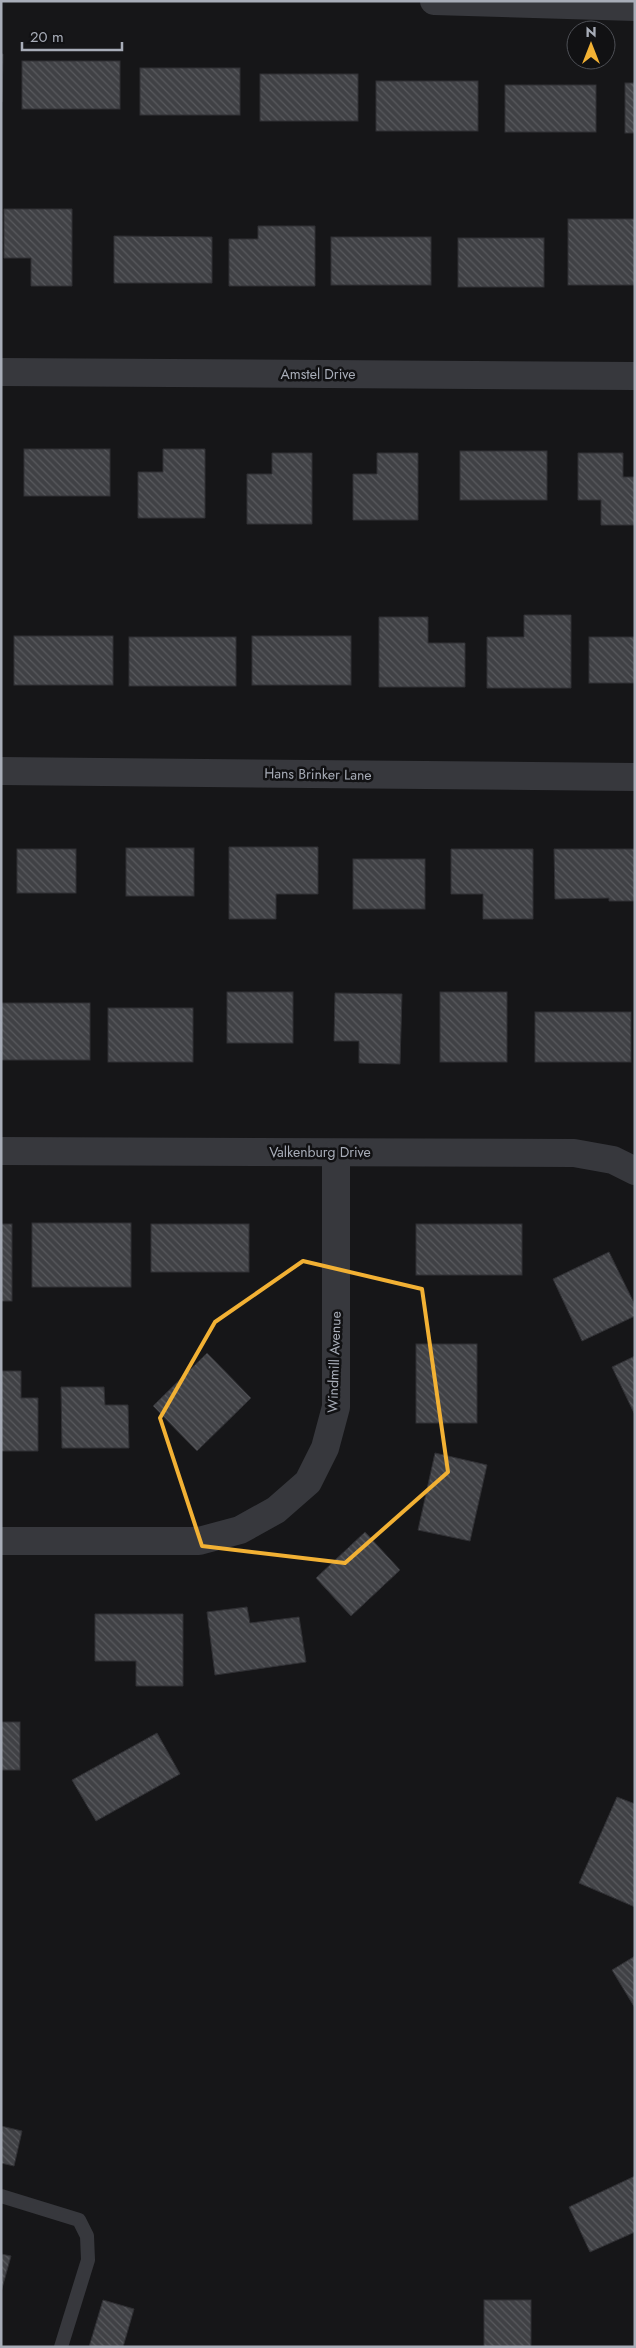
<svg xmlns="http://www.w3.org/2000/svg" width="636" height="2348" font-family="Jost,sans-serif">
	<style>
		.building { fill: url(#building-back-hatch); stroke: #303034 }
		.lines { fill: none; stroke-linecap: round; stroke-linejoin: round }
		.lane { stroke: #37383d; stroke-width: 14 }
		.street { stroke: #37383d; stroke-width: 28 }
		.marked { fill: none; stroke: #f2b134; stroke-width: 4; stroke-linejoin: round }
		.labels { text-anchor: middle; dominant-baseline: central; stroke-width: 5; stroke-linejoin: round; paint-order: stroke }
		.street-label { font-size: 14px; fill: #a8adb8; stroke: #111113 }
	</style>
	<defs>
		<pattern id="building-back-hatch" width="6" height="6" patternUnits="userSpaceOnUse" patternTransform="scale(1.25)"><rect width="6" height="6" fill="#404145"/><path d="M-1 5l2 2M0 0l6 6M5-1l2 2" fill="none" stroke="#595a5e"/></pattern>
	</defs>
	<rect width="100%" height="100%" fill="#161618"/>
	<!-- building -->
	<g class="building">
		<path d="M1 54H3L2 102H1Z"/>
		<rect x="22" y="61" width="98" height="48"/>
		<rect x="140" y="68" width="100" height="47"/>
		<rect x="260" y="74" width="98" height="47"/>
		<rect x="376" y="81" width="102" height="50"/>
		<rect x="625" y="83" width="10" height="50"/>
		<rect x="505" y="85" width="91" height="47"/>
		<path d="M4 209H72V286H31V258H4Z"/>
		<rect x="568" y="219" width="67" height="66"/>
		<path d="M258 226H315V286H229V239H258Z"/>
		<path d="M114 236 212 237V283H114Z"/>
		<rect x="331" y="237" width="100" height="48"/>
		<rect x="458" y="238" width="86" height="49"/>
		<rect x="24" y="449" width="86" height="47"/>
		<path d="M163 449H205V518H138V472H163Z"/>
		<rect x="460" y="451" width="87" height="49"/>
		<path d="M272 453H312V524H247V474H272Z"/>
		<path d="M377 453H418V520H353V474H377Z"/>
		<path d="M578 453H623V477H635V525H601V500H578Z"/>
		<path d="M524 615H571V688H487V637H524Z"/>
		<path d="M379 617H428V643H465V687H379Z"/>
		<rect x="14" y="636" width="99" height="49"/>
		<rect x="252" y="636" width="99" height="49"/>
		<rect x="129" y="637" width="107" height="49"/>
		<rect x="589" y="637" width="46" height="46"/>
		<path d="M229 847H318V894H276V919H229Z"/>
		<rect x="126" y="848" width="68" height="48"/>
		<rect x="17" y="849" width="59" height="44"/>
		<path d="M451 849H533V919H483V894H451Z"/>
		<path d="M554 849H635V901H609V898L555 899Z"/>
		<rect x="353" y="859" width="72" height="50"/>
		<rect x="227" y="992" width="66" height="51"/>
		<rect x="440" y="992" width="67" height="70"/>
		<path d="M335 993 402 994 400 1064 359 1063V1041H334Z"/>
		<rect x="1" y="1003" width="89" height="57"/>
		<rect x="108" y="1008" width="85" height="54"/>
		<rect x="535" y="1012" width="96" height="50"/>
		<rect x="32" y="1223" width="99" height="64"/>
		<rect x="1" y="1224" width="11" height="77"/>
		<rect x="151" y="1224" width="98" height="48"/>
		<rect x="416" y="1224" width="106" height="51"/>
		<path d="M609 1252 635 1305V1316L582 1341 553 1279Z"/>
		<rect x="416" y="1344" width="61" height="79"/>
		<path d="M207 1353 251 1398 197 1451 153 1406Z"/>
		<path d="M635 1356V1415L612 1367Z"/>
		<path d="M1 1371H21V1398H38V1451H1Z"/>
		<path d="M61 1387H104L105 1405H128L129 1448H62Z"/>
		<path d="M435 1453 487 1465 470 1541 418 1530Z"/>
		<path d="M365 1532 400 1570 351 1616 316 1578Z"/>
		<path d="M247 1607 250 1623 299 1617 306 1662 215 1675 207 1612Z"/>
		<path d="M95 1614H183V1686H136V1661H95Z"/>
		<rect x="1" y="1722" width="19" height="48"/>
		<path d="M157 1733 180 1774 96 1821 72 1780Z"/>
		<path d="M617 1797 635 1804V1907L579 1883Z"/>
		<path d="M635 1956V2008L612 1970Z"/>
		<path d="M1 2126 22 2131 14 2166 1 2163Z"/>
		<path d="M635 2176V2232L590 2252 569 2207Z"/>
		<path d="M1 2254 11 2256 1 2292Z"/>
		<path d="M103 2300 134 2309 123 2347H89Z"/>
		<rect x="484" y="2300" width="47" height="47"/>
	</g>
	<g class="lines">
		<!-- lane -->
		<path class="lane" d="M1 2196 79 2220 87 2236 88 2260 61 2347"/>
		<!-- street -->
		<g class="street">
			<path d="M434 1 635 7"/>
			<path d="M1 372 635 376"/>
			<path d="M1 771 635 777"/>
			<path d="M1 1151 574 1153 613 1160 635 1171"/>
			<path d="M1 1541H199L240 1530 276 1510 308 1482 325 1448 336 1407V1153"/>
		</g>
	</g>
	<!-- marked area -->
	<path class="marked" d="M303 1261 422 1289 448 1472 345 1563 202 1546 160 1418 215 1322Z"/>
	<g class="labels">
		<!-- street labels -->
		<g class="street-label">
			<text x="318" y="374">Amstel Drive</text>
			<text transform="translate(318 774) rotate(1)">Hans Brinker Lane</text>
			<text x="320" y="1152">Valkenburg Drive</text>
			<text transform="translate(334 1362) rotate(-88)">Windmill Avenue</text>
		</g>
	</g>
	<!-- border -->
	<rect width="636" height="2348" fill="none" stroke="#a8adb8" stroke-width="5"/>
	<!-- north arrow -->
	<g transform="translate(591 45)"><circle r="24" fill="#111113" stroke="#4d4f55"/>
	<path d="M0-4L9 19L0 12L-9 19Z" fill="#f2b134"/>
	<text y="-8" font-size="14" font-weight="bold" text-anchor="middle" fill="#a8adb8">N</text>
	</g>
	<!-- scale -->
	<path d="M22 42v8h100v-8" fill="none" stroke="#a8adb8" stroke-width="2.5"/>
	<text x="30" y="42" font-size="15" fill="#a8adb8" stroke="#111113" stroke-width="4" paint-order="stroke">20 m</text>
</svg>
